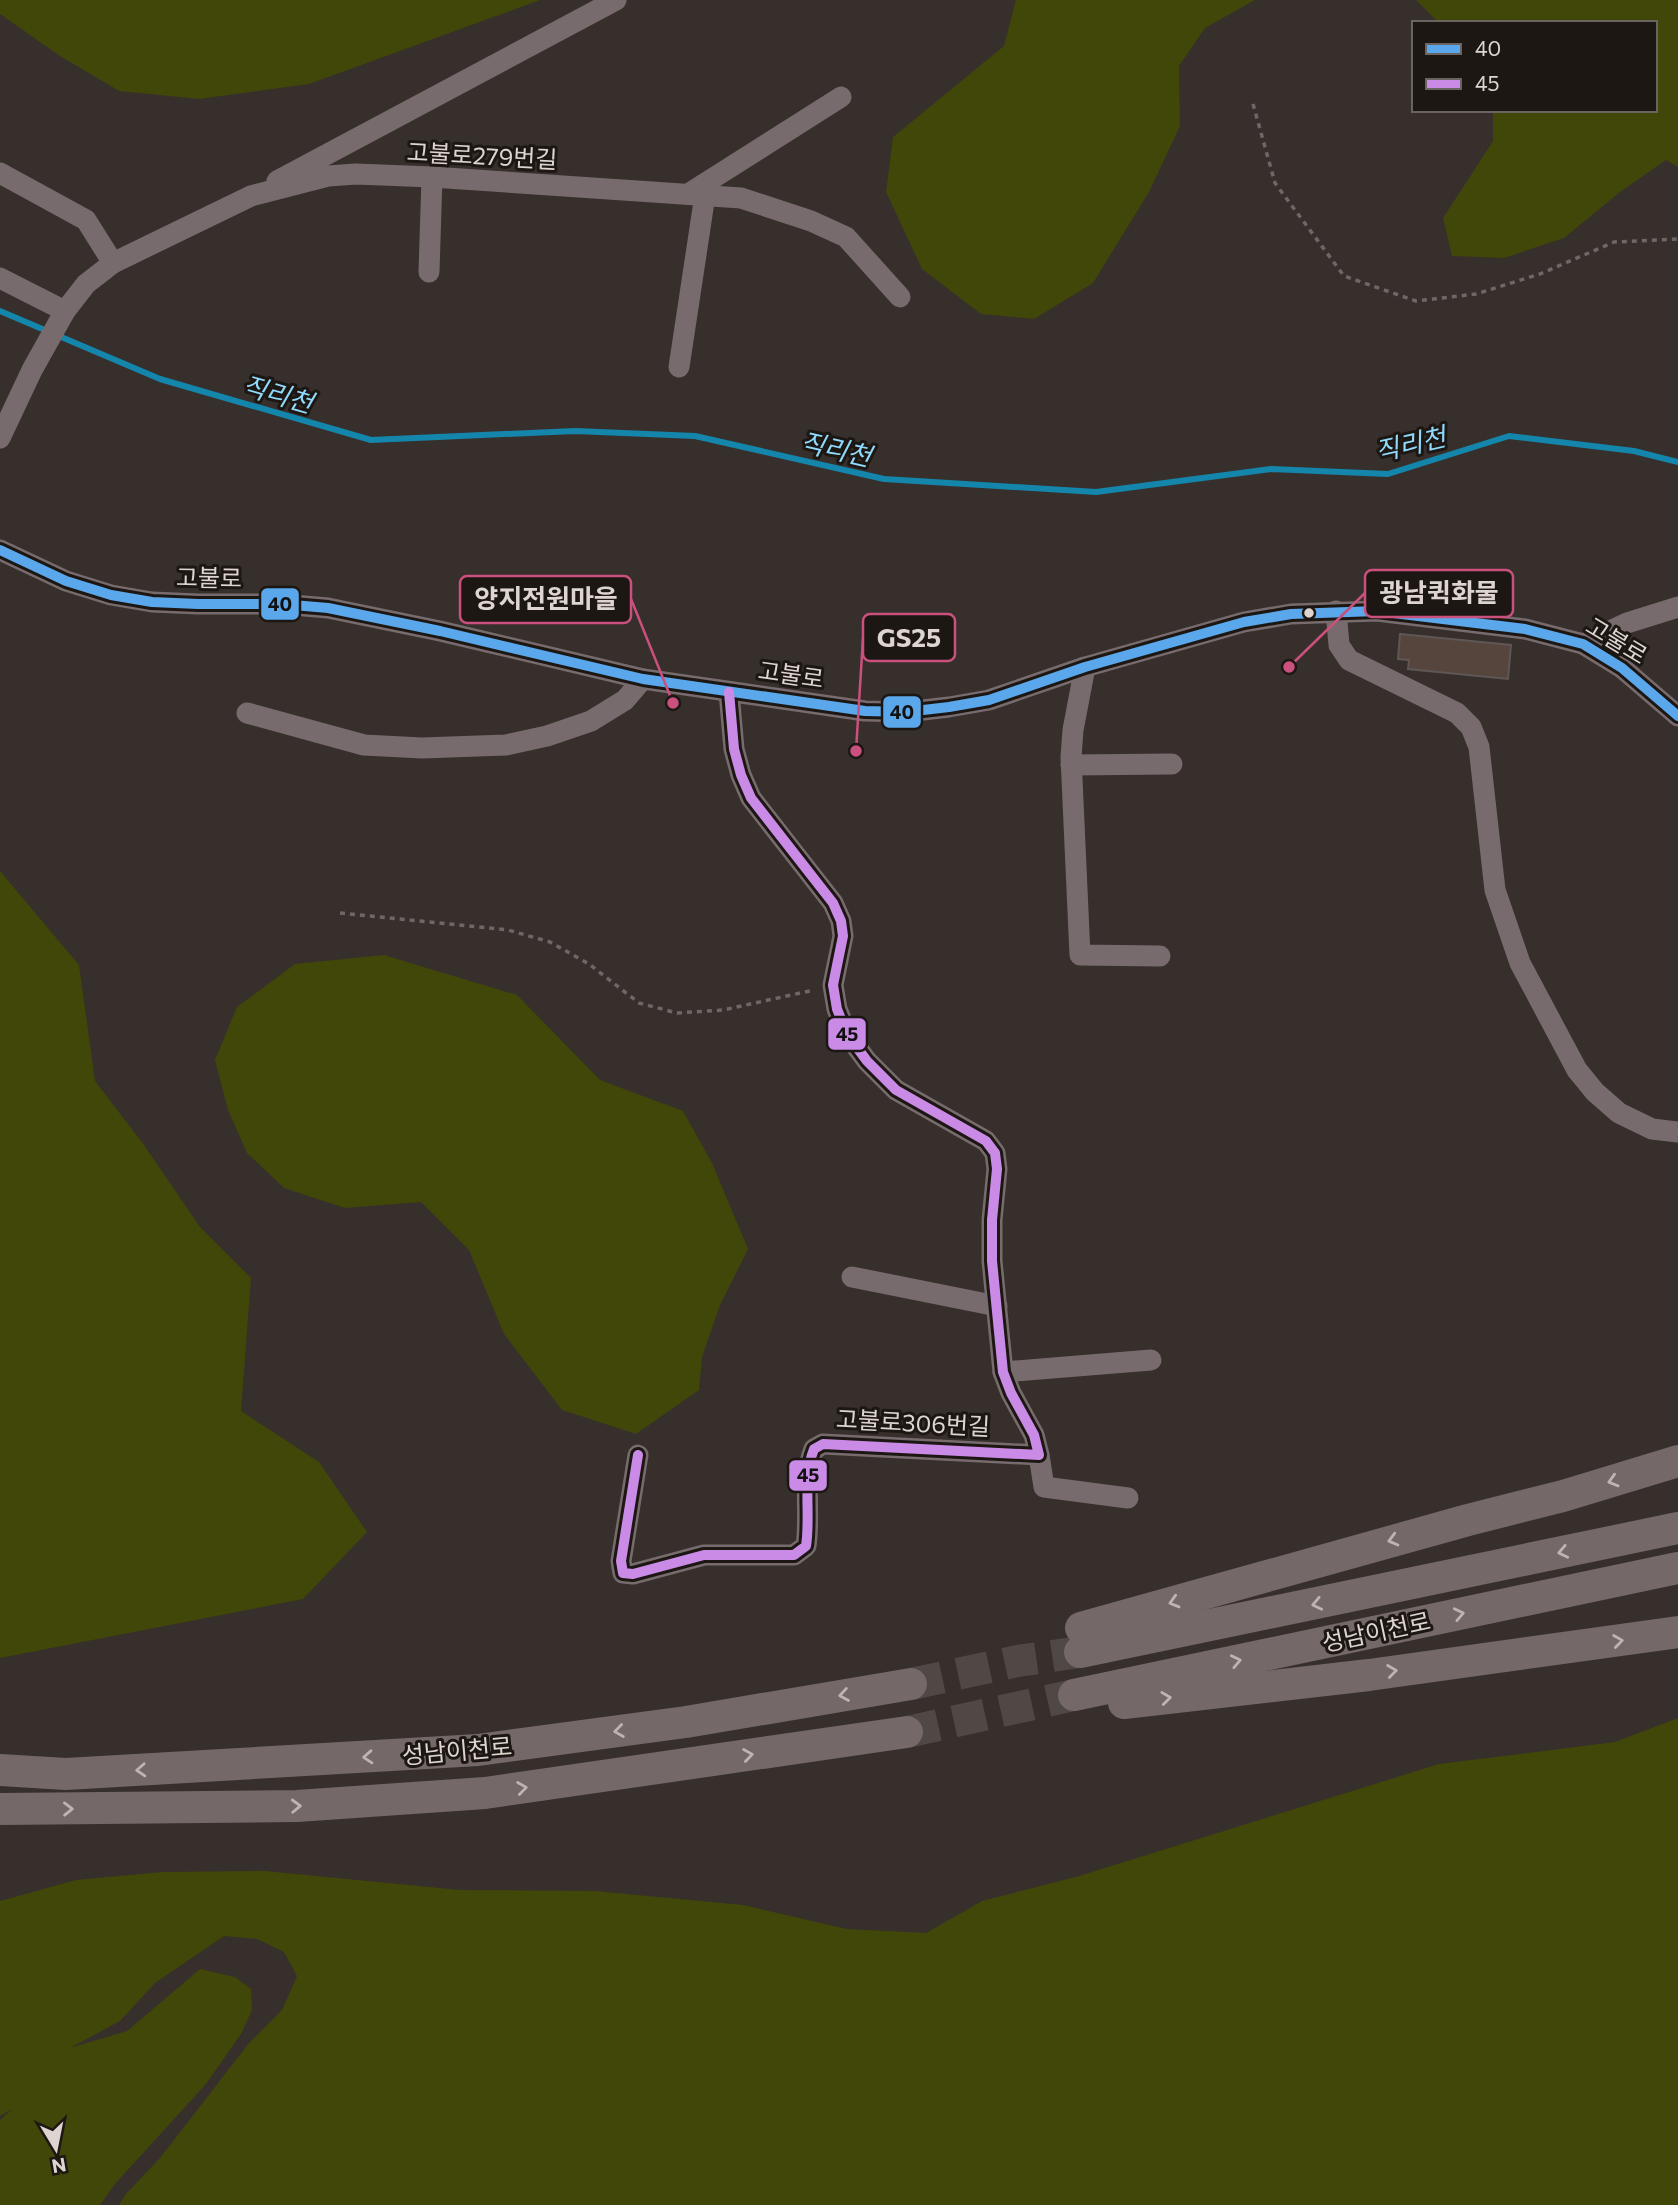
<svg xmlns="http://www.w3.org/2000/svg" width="1678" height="2205" font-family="Commissioner,'Noto Sans KR',sans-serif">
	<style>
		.green { fill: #414609 }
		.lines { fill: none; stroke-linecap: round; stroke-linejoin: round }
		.stream { stroke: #1486ab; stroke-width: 6 }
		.building { fill: #56453c; stroke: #5e5755; stroke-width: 2 }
		.highway-tunnel { stroke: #504845; stroke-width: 32; stroke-dasharray: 32 16; stroke-linecap: butt }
		.path { stroke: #706667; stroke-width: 3.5; stroke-dasharray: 5 5; stroke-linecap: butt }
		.minor { stroke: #786b6d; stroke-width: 21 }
		.highway { stroke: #746868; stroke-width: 32 }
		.bus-1-casing { stroke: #1d1714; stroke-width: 16 }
		.bus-2-casing { stroke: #1d1714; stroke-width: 16 }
		.bus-1 { stroke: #5aa8eb; stroke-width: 10 }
		.bus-2 { stroke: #ca8be6; stroke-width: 10 }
		.oneway { stroke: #beb4b1 }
		.bus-dot { fill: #ded4d0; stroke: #1d1714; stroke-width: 2.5 }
		.labels { text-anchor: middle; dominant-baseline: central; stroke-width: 6; stroke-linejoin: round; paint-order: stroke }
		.street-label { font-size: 24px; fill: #ded4d0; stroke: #1d1714 }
		.water-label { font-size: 26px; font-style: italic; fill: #90dafb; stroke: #1d1714 }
		.leader { fill: none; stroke: #ca507e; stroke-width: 2.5 }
		.callout-dot { fill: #ca507e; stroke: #1d1714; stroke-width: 2.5 }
		.callout { fill: #1d1714; stroke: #ca507e; stroke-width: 2.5 }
		.callout-label { font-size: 26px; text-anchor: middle; font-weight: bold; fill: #ded4d0 }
		.line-badge { stroke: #1d1714; stroke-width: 2.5 }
		.pale-badge-label { font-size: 19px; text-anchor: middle; font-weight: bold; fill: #111 }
	</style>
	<rect width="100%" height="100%" fill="#372f2c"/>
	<!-- green -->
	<g class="green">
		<path d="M0 0H540L309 84 199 99 119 91 60 56 0 14Z"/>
		<path d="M1016 0H1255L1205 28 1179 66 1180 126 1149 192 1093 283 1034 319 981 314 922 269 886 192 893 137 1004 46Z"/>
		<path d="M1416 0H1678V167L1666 160 1620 192 1564 238 1504 258 1452 256 1443 218 1493 141V110H1655V23H1439Z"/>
		<path d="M0 871 79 965 95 1081 144 1145 200 1227 251 1278 241 1411 319 1462 367 1532 303 1599 0 1658Z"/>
		<path d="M384 955 517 995 600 1080 683 1111 712 1163 748 1249 720 1305 702 1357 699 1390 636 1434 562 1410 504 1334 469 1250 421 1202 345 1208 284 1188 247 1153 228 1110 215 1060 237 1007 295 964Z"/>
		<path d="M1678 1718V2205H119L125 2195 160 2158 249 2043 282 2010 297 1976 284 1952 257 1939 224 1936 155 1983 120 2021 70 2048 127 2031 200 1969 235 1977 251 1989 252 2010 241 2034 206 2084 115 2184 100 2205H0V2120L12 2109 0 2116V1901L76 1880 162 1872 265 1871 460 1890 595 1891 743 1905 847 1929 926 1933 982 1901 1079 1876 1439 1764 1615 1742Z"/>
	</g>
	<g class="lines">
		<!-- stream -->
		<path class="stream" d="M0 311 160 379 371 440 575 431 695 436 884 479 1096 492 1271 469 1388 474 1509 436 1634 451 1678 462"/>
	</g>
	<!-- building -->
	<path class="building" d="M1400 634 1511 645 1508 679 1408 669 1409 660 1398 659Z"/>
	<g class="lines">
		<!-- highway-tunnel -->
		<g class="highway-tunnel">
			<path d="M911 1684 1018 1661 1080 1652"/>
			<path d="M907 1732 1074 1695"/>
		</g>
		<!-- path -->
		<g class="path">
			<path d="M1253 104 1275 183 1344 276 1416 301 1476 294 1540 274 1614 242 1678 239"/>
			<path d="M340 913 508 930 550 942 589 964 639 1003 677 1013 723 1010 814 990"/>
		</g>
		<!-- minor -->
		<g class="minor">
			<path d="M0 173 86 220 113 263"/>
			<path d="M277 181 616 0"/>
			<path d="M688 194 841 97"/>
			<path d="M429 272 432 177"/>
			<path d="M0 278 65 311"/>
			<path d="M679 367 705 195"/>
			<path d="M0 438 32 370 65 311 86 284 113 263 251 196 328 176 356 174 432 177 741 198 811 221 846 237 900 297"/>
			<path d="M0 550 66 581 111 595 152 602 198 604H281L328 608 440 631 643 679 865 711 906 712 949 707 989 700 1085 667 1244 622 1291 614 1377 611 1525 629 1583 644 1622 668 1678 716"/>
			<path d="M1336 611 1339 645 1349 660 1457 713 1471 727 1479 747 1495 890 1520 963 1577 1070 1595 1092 1619 1113 1652 1129 1678 1132"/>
			<path d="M1583 644 1627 623 1678 607"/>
			<path d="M1085 667 1073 730 1071 757 1080 955 1160 956"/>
			<path d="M247 713 364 745 422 748 506 745 547 736 591 721 625 700 643 679"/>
			<path d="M1071 765 1172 764"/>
			<path d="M852 1277 997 1306"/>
			<path d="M1003 1372 1151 1360"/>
			<path d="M638 1455 621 1561 623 1573 633 1574 704 1555H794L806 1546C811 1514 802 1479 814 1449L823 1444 1039 1455 1034 1435 1011 1393 1003 1372 992 1261V1220L997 1169 995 1153 986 1141 896 1090 867 1061 847 1034 837 1009 833 985 843 936 841 921 833 903 751 798 741 775 734 749 729 692"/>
			<path d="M1039 1455 1044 1487 1128 1498"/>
		</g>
		<!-- highway -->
		<g class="highway">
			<path d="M1081 1628 1468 1520 1563 1496 1678 1461"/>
			<path d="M1080 1652 1678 1528"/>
			<path d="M1074 1695 1678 1568"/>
			<path d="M1124 1703 1369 1675 1678 1632"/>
			<path d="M0 1770 66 1774 478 1750 686 1722 911 1684"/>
			<path d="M0 1809 297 1806 485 1793 907 1732"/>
		</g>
		<defs>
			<path id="bus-1" d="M0 550 66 581 111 595 152 602 198 604H281L328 608 440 631 643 679 865 711 906 712 949 707 989 700 1085 667 1244 622 1291 614 1377 611 1525 629 1583 644 1622 668 1678 716"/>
			<path id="bus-2" d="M638 1455 621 1561 623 1573 633 1574 704 1555H794L806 1546C811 1514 802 1479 814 1449L823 1444 1039 1455 1034 1435 1011 1393 1003 1372 992 1261V1220L997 1169 995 1153 986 1141 896 1090 867 1061 847 1034 837 1009 833 985 843 936 841 921 833 903 751 798 741 775 734 749 729 692"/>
		</defs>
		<!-- bus-1 casing -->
		<use href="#bus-1" class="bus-1-casing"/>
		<!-- bus-2 casing -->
		<use href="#bus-2" class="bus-2-casing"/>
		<!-- bus-1 -->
		<use href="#bus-1" class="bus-1"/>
		<!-- bus-2 -->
		<use href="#bus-2" class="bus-2"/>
	</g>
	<!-- one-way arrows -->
	<defs><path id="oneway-chevron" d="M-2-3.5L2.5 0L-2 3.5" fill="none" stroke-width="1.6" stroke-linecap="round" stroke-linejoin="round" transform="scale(1.75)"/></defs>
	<g class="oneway">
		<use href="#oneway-chevron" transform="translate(1613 1481) rotate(163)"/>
		<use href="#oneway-chevron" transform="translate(1393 1540) rotate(165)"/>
		<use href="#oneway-chevron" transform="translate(1563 1552) rotate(168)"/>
		<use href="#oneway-chevron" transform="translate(1174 1602) rotate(164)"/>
		<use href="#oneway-chevron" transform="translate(1317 1604) rotate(168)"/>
		<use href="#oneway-chevron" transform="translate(1459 1614) rotate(-12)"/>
		<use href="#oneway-chevron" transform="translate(1618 1641) rotate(-8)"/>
		<use href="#oneway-chevron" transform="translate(1236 1661) rotate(-12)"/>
		<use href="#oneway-chevron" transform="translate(1392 1671) rotate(-8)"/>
		<use href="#oneway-chevron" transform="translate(844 1695) rotate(170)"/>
		<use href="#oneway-chevron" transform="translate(1166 1698) rotate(-7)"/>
		<use href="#oneway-chevron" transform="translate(619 1731) rotate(172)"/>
		<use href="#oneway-chevron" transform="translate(748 1755) rotate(-8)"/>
		<use href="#oneway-chevron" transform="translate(368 1757) rotate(176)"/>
		<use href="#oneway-chevron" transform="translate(141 1770) rotate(177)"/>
		<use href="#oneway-chevron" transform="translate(522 1788) rotate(-8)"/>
		<use href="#oneway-chevron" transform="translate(296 1806) rotate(-2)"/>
		<use href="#oneway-chevron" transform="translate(68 1809) rotate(-1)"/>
	</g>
	<!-- markers -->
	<circle class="bus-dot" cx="1309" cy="613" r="6"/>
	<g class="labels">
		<!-- street labels -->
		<g class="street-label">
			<text transform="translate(482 155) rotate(3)">고불로279번길</text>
			<text transform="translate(209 577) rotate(1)">고불로</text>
			<text transform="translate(1617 640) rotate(31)">고불로</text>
			<text transform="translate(791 674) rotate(8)">고불로</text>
			<text transform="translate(913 1422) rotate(3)">고불로306번길</text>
			<text transform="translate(1376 1631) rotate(-12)">성남이천로</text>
			<text transform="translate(457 1750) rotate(-5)">성남이천로</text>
		</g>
		<!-- water labels -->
		<g class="water-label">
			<text transform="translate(278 393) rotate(16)">직리천</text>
			<text transform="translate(1410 443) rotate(-13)">직리천</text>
			<text transform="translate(836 448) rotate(13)">직리천</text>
		</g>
	</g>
	<!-- callouts -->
	<path class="leader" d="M1289 667L1365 593M673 703L631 599M856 751L863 638"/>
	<g class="callout-dot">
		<circle cx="1289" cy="667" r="7"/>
		<circle cx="673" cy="703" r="7"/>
		<circle cx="856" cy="751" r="7"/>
	</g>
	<g class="callout">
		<rect x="1365" y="570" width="148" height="47" rx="7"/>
		<rect x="460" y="576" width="171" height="47" rx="7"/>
		<rect x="863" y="614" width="92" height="47" rx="7"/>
	</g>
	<g class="callout-label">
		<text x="1439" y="602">광남퀵화물</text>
		<text x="546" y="608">양지전원마을</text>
		<text x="909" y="647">GS25</text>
	</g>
	<g class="line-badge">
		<rect x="260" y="587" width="40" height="34" rx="7" fill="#5aa8eb"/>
		<rect x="882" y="695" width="40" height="34" rx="7" fill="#5aa8eb"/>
		<rect x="827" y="1017" width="40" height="34" rx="7" fill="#ca8be6"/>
		<rect x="788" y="1459" width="40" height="33" rx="7" fill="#ca8be6"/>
	</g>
	<g class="pale-badge-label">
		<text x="280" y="611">40</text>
		<text x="902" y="719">40</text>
		<text x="847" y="1041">45</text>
		<text x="808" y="1482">45</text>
	</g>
	<!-- legend -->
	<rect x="1412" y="21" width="245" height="91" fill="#1d1714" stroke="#6a635f" stroke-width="2"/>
	<rect x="1426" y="44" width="35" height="10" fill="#5aa8eb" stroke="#6a635f" stroke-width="2"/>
	<text x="1475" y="56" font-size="21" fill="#ded4d0">40</text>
	<rect x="1426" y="79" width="35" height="10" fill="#ca8be6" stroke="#6a635f" stroke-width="2"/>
	<text x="1475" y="91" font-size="21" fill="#ded4d0">45</text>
	<!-- north arrow -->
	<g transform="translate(56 2149) rotate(170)" stroke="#1d1714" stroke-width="5" paint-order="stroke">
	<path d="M0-5L12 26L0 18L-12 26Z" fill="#ded4d0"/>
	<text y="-10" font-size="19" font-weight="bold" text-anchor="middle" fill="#ded4d0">N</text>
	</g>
</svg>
